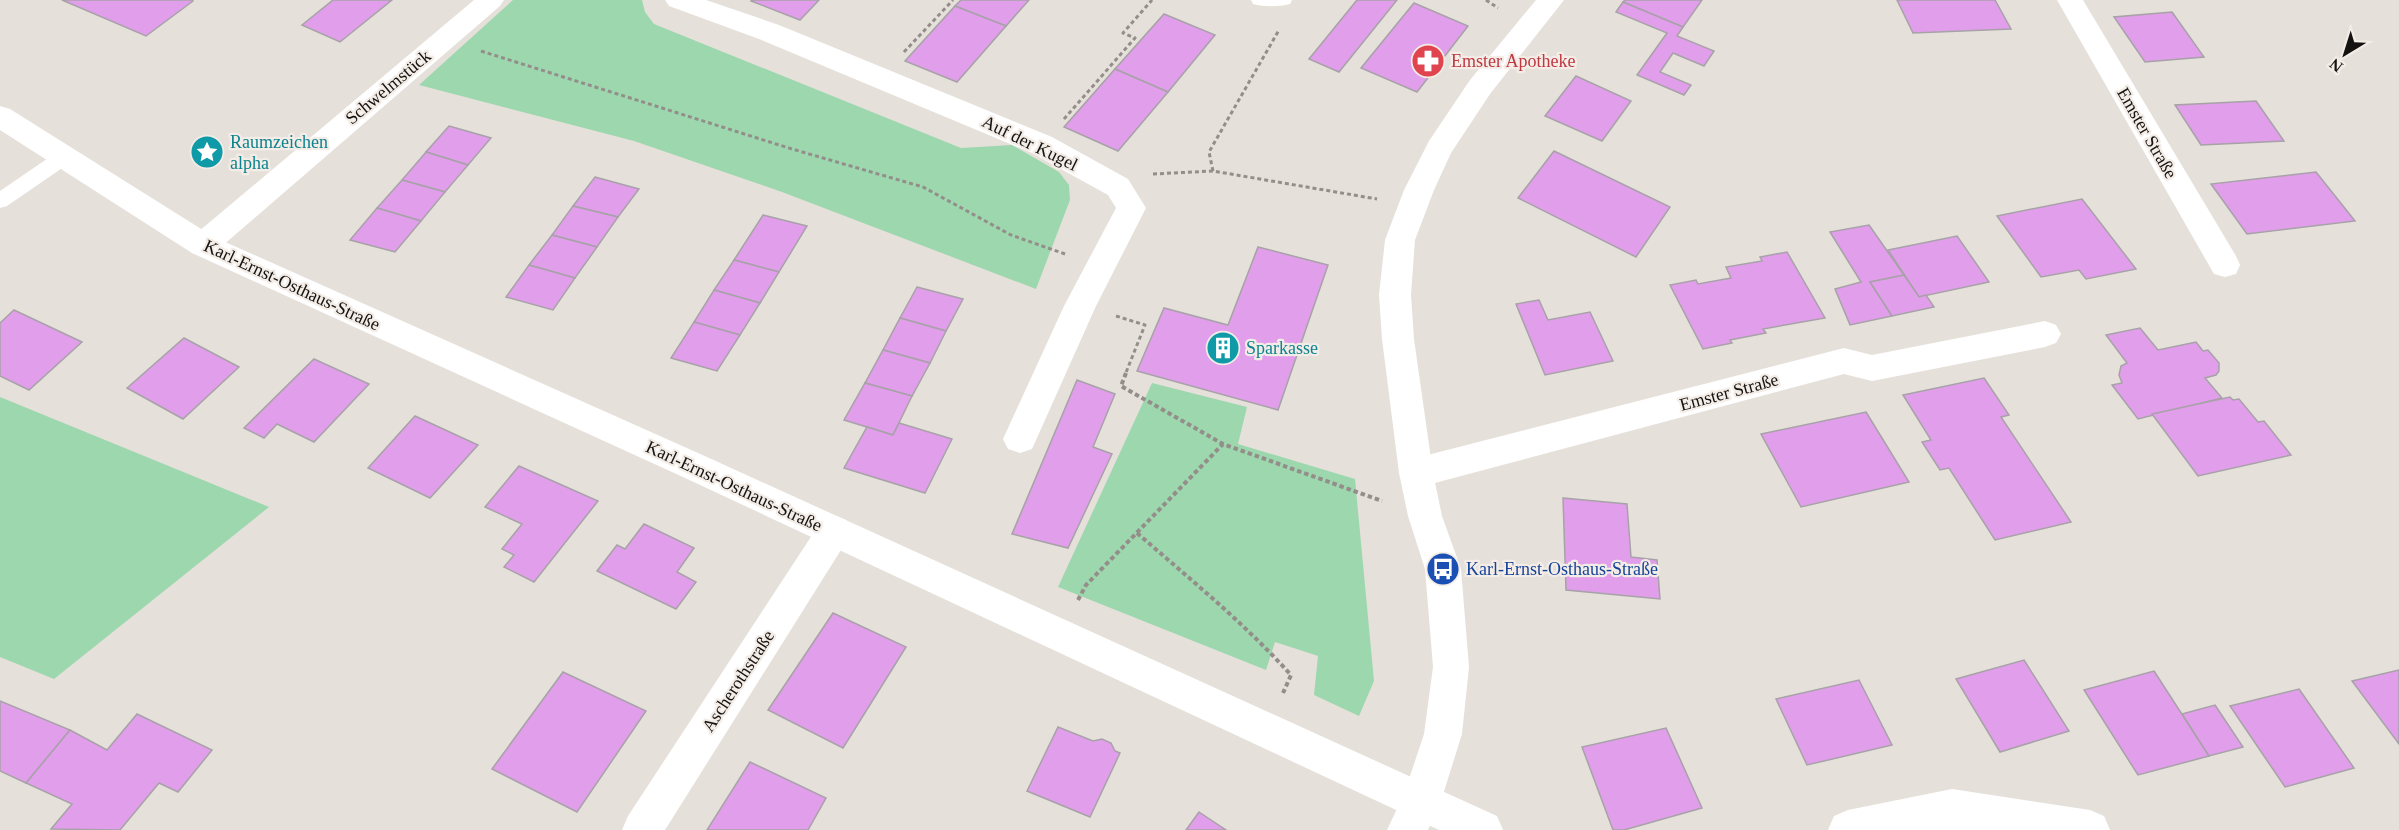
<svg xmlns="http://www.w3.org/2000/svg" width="2399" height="830" font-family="'Times New Roman',serif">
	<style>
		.green { fill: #9dd7ae }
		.building { fill: #e19eea; stroke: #a7a2a8; stroke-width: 1.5 }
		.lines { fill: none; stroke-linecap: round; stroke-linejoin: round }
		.path-far1 { stroke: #938e8a; stroke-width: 3; stroke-dasharray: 4 3; stroke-linecap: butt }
		.path { stroke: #938e8a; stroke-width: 4; stroke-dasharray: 4.5 3; stroke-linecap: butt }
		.service { fill: #fff; fill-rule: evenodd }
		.minor { fill: #fff; fill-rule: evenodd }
		.tertiary { fill: #fff; fill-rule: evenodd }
		.secondary { fill: #fff; fill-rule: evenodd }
		.labels { text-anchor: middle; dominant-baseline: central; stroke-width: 4.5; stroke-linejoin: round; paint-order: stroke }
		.health-label { font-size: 18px; fill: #be3a42; stroke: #f4ede7; text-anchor: start }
		.street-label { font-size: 18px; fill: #151311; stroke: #f4ede7 }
		.culture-label { font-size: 18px; fill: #0d838f; stroke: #f4ede7; text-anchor: start }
		.transit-label { font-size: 18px; fill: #164399; stroke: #f4ede7; text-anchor: start }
	</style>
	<rect width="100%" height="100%" fill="#e6e0da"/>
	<!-- green -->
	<g class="green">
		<path d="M513 0H642L645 12 654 24 961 148 1012 145 1059 172 1069 185 1070 200 1036 289 782 192 634 141 419 85Z"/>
		<path d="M1152 383 1247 407 1238 444 1355 479 1374 681 1359 716 1314 695 1318 656 1275 642 1266 670 1058 587Z"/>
		<path d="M0 397 269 507 54 679 0 657Z"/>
	</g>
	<!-- building -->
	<g class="building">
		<path d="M62 0H192L193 1 146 36Z"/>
		<path d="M333 0H392L340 42 302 25Z"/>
		<path d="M752 0H819L800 20 751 1Z"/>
		<path d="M961 0H1029L1006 26 955 6Z"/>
		<path d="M1357 0H1397L1339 72 1309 59Z"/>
		<path d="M1625 0H1702L1683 27 1623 2Z"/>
		<path d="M1897 0H1995L2011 29 1913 33Z"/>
		<path d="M1623 2 1683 27 1677 36 1714 51 1704 66 1673 53 1660 72 1691 85 1684 95 1637 75 1667 33 1616 12Z"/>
		<path d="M1414 3 1468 26 1417 92 1361 68Z"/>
		<path d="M955 6 1006 26 957 82 905 61Z"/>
		<path d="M2172 12 2204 57 2145 62 2114 17Z"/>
		<path d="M1164 14 1215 35 1168 92 1115 69Z"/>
		<path d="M1115 69 1168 92 1118 151 1064 127Z"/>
		<path d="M1576 76 1631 101 1602 141 1545 116Z"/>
		<path d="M2256 101 2284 141 2201 145 2175 105Z"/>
		<path d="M449 126 491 138 468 165 426 152Z"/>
		<path d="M1554 151 1670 207 1636 257 1518 198Z"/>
		<path d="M426 152 468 165 445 192 402 180Z"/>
		<path d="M2316 172 2355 221 2247 234 2211 184Z"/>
		<path d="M595 177 639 189 618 217 573 206Z"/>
		<path d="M402 180 445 192 421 221 377 208Z"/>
		<path d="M2082 199 2136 269 2086 279 2079 270 2041 277 1997 216Z"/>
		<path d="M573 206 618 217 597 247 552 235Z"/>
		<path d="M377 208 421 221 395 252 350 240Z"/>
		<path d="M763 215 807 226 779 272 734 260Z"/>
		<path d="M1869 225 1904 275 1870 282 1892 316 1850 325 1835 289 1861 282 1830 232Z"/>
		<path d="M552 235 597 247 575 278 529 265Z"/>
		<path d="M1957 236 1989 282 1919 297 1888 250Z"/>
		<path d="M1258 247 1328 265 1278 410 1137 371 1164 308 1228 325Z"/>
		<path d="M1787 252 1825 318 1763 329 1766 333 1730 340 1732 343 1703 349 1670 285 1696 280 1698 284 1731 278 1726 267 1762 261 1760 257Z"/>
		<path d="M734 260 779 272 760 303 714 290Z"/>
		<path d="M529 265 575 278 553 310 506 297Z"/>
		<path d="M1904 275 1919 297 1926 295 1934 307 1892 316 1870 282Z"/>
		<path d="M917 287 963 299 946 331 900 318Z"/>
		<path d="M714 290 760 303 740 335 694 322Z"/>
		<path d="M1539 300 1548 320 1590 312 1613 361 1545 375 1516 304Z"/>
		<path d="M14 310 82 342 29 390 0 376V323Z"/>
		<path d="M900 318 946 331 930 363 883 350Z"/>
		<path d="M694 322 740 335 717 371 671 358Z"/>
		<path d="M2140 328 2158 350 2196 342 2203 351 2208 350 2219 363V371L2216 375 2205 378 2222 398 2138 419 2112 385 2122 383 2119 375 2121 366 2127 363 2106 335Z"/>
		<path d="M184 338 239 367 183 419 127 388Z"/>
		<path d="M883 350 930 363 912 396 865 383Z"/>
		<path d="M314 359 369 384 314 442 277 424 264 438 244 428Z"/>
		<path d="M1984 378 2009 415 2001 417 2071 522 1995 540 1949 468 1940 470 1922 442 1931 440 1903 395Z"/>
		<path d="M1077 380 1115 394 1093 447 1112 454 1068 548 1012 534Z"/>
		<path d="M865 383 912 396 893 435 844 420Z"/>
		<path d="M2230 397 2233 400 2239 399 2258 422 2264 421 2291 455 2198 476 2152 414Z"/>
		<path d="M1866 412 1909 482 1801 507 1761 434Z"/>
		<path d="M415 416 478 445 430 498 368 468Z"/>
		<path d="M899 423 952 439 925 493 844 468 867 427 893 435Z"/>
		<path d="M519 466 598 501 534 582 504 567 514 555 502 549 522 524 485 507Z"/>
		<path d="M1563 498 1627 504 1631 557 1657 560 1660 599 1566 590Z"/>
		<path d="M644 524 694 548 677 572 696 582 676 609 597 571 617 545 625 549Z"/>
		<path d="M833 613 906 647 843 748 768 710Z"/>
		<path d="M2024 660 2069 731 2000 752 1956 679Z"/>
		<path d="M2399 670V744L2352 681Z"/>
		<path d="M2154 671 2209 756 2138 775 2084 690Z"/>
		<path d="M563 672 646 711 577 812 492 769Z"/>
		<path d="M1859 680 1892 745 1807 765 1776 699Z"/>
		<path d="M2299 689 2354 768 2285 787 2230 706Z"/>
		<path d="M0 701 70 730 26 783 0 771Z"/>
		<path d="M2215 705 2243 747 2209 756 2182 714Z"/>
		<path d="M137 714 212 750 178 792 159 783 120 830 51 829 72 804 26 783 70 730 107 750Z"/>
		<path d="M1058 727 1093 741 1102 739 1111 743 1115 751 1120 753 1090 817 1027 791Z"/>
		<path d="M1666 728 1702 808 1624 830H1613L1582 747Z"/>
		<path d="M750 762 826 798 808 830H707Z"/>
		<path d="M1199 812 1226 830H1186Z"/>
	</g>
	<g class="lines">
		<!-- path-far1 -->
		<g class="path-far1">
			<path d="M1486 0 1498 8"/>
			<path d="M481 51 792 149 923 187 1011 235 1065 254"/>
			<path d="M904 52 953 0"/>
			<path d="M1064 119 1135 38 1123 33 1152 0"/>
			<path d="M1213 171 1209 152 1279 30"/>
			<path d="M1153 174 1213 171 1377 199"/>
			<path d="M1116 316 1145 325 1125 375"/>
		</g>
		<!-- path -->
		<g class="path">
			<path d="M1126 373 1121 386 1223 444 1382 501"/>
			<path d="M1137 533C1190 579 1244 623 1291 675L1283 693"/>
			<path d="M1078 600 1086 585 1223 444"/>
		</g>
		<!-- service -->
		<g class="service">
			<path d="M1251 0H1292L1290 4C1279 7 1264 7 1253 4Z"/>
			<path d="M64 150 71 152 73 157 71 162 7 206 0 208V191L57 152Z"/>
		</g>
		<!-- minor -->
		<g class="minor">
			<path d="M474 0H504L500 6 214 253 203 257 192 253 188 245 192 237Z"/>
			<path d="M665 0H706L779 25 1052 137 1128 179 1146 208 1096 306 1032 449 1020 453 1008 449 1003 439 1064 306 1116 208 1108 195 1032 153 759 39 669 6Z"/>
			<path d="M2057 0H2083L2236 256 2240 265 2236 274 2225 277 2214 274Z"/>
			<path d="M2045 321 2056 325 2061 334 2056 343 2045 347 1872 381 1844 374 1416 488 1404 483 1399 473 1404 463 1416 458 1844 348 1872 355Z"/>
			<path d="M834 515 846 520 851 531 846 542 665 830H622L628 816 822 520Z"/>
			<path d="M1952 789 2090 810 2104 816 2110 830H1828L1834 816 1848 810Z"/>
		</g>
		<!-- tertiary -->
		<path class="tertiary" d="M1536 0H1564L1490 94 1451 153 1434 190 1415 240 1411 295 1414 339 1433 473 1442 516 1461 569 1469 667 1462 734 1441 801 1428 830H1387L1404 794 1424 734 1433 667 1425 569 1408 516 1399 473 1382 339 1379 295 1385 240 1404 190 1429 141 1470 80Z"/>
		<!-- secondary -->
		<path class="secondary" d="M0 106 10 109 214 237 707 457 1497 816 1503 830H1439L683 477 192 253 0 130Z"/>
	</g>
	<!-- icons -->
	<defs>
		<symbol id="pharmacy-disc" viewBox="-11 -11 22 22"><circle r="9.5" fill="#e0444e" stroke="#f4ede7"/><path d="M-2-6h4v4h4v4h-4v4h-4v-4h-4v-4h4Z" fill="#fff"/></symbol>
		<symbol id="sight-disc" viewBox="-11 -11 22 22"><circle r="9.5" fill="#0f9aa8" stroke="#f4ede7"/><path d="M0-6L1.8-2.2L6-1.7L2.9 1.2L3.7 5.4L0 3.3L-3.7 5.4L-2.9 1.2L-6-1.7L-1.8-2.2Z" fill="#fff"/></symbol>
		<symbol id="building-disc" viewBox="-11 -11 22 22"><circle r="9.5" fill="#0f9aa8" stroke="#f4ede7"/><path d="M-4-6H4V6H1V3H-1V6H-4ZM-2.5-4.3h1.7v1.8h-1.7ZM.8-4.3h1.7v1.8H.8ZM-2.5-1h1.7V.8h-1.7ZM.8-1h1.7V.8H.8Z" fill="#fff"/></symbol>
		<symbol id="bus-disc" viewBox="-11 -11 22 22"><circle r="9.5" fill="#1a4fb4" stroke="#f4ede7"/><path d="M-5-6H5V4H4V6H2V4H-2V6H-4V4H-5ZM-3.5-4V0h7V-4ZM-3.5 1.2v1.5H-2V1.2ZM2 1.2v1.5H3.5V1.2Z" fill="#fff"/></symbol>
	</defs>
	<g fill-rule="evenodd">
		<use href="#pharmacy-disc" x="1409" y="42" width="38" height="38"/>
		<use href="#sight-disc" x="188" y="133" width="38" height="38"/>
		<use href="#building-disc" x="1204" y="329" width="38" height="38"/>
		<use href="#bus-disc" x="1424" y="550" width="38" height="38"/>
	</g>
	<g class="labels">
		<!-- health labels -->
		<g class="health-label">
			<text x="1451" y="61">Emster Apotheke</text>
		</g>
		<!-- street labels -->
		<g class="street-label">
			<text transform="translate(388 87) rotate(-40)">Schwelmstück</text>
			<text transform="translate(2147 133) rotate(60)">Emster Straße</text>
			<text transform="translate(1030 143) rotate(26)">Auf der Kugel</text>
			<text transform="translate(292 285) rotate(25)">Karl-Ernst-Osthaus-Straße</text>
			<text transform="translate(1729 392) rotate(-15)">Emster Straße</text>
			<text transform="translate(734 486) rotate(25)">Karl-Ernst-Osthaus-Straße</text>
			<text transform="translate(738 681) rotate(-57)">Ascherothstraße</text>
		</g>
		<!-- culture labels -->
		<g class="culture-label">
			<text x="230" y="142">Raumzeichen<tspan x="230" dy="21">alpha</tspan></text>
			<text x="1246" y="348">Sparkasse</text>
		</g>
		<!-- transit labels -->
		<g class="transit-label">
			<text x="1466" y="569">Karl-Ernst-Osthaus-Straße</text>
		</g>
	</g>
	<!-- north arrow -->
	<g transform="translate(2345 54) rotate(218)" stroke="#f4ede7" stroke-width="4.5" paint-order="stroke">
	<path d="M0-4.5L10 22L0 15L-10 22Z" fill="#151311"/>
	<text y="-9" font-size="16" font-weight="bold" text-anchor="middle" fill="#151311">N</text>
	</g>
</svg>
